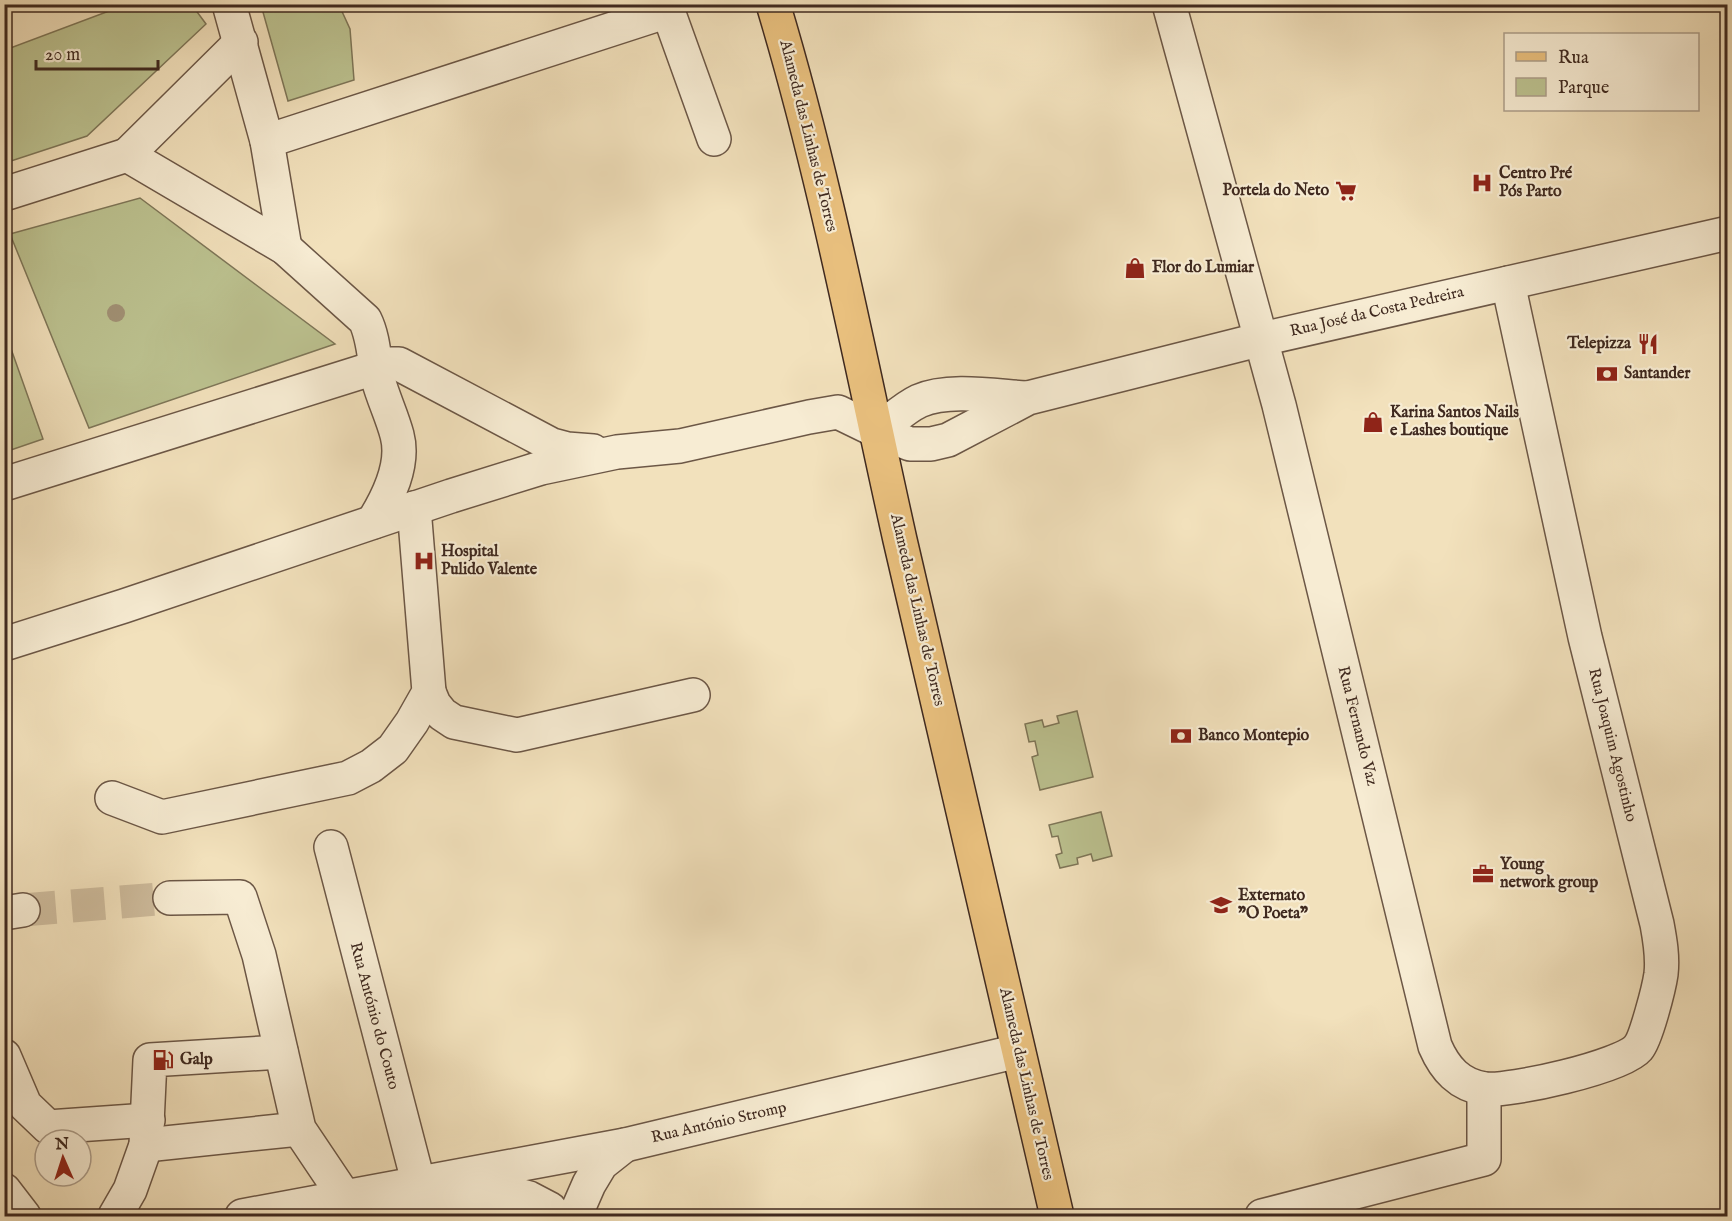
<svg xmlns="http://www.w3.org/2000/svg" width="1732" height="1221" font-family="'IM FELL English',serif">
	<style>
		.green { fill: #bcc290; stroke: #7e7658; stroke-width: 1.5 }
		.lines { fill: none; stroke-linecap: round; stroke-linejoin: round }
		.minor-tunnel { stroke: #cebc9d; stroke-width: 33; stroke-dasharray: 33 16; stroke-linecap: butt }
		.minor-casing { stroke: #6c5746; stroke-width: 36 }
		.major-casing { stroke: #3f291f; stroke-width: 36 }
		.minor { stroke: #f7ecd3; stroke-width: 33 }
		.major { stroke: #e9c07e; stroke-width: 33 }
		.tree { fill: #a19175 }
		.labels { text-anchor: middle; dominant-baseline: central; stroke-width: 4.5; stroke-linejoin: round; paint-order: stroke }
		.street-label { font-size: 16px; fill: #3f291f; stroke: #f7ecd3 }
		.poi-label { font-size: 16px; font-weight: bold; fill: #3f291f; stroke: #f7ecd3; text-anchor: start }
	</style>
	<rect width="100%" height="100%" fill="#f2e1bc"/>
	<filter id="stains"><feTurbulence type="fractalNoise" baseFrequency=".00333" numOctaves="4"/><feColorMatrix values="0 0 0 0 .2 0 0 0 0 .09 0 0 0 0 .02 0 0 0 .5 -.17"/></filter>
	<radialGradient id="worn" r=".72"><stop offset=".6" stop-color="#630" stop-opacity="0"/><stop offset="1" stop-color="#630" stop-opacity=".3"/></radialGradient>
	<!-- green -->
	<g class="green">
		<path d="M125 5H192L206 24 87 136 5 163V50Z"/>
		<path d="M261 5H339L350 29 354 80 288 101Z"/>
		<path d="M140 198 335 344 89 428 10 234Z"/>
		<path d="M4 329 43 439 5 452H4Z"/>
		<path d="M1077 711 1093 777 1040 790 1032 757 1038 755 1035 741 1029 742 1025 724 1042 720 1044 727 1059 723 1057 716Z"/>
		<path d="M1101 812 1112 856 1093 861 1091 854 1077 858 1078 864 1060 868 1056 855 1062 853 1058 836 1052 837 1049 825Z"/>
	</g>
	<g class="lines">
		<!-- minor-tunnel -->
		<path class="minor-tunnel" d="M23 910 170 898"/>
		<defs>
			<g id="minor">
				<path d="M229 4 267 141 285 248"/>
				<path d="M1169 4 1279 405 1435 1046C1445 1069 1459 1085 1485 1089 1509 1092 1622 1067 1638 1048 1646 1039 1659 988 1661 974 1663 957 1660 940 1657 924L1585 637 1508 283"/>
				<path d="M668 11 714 139"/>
				<path d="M267 141 668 11 666 4"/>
				<path d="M127 155 241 42"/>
				<path d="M4 194 127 155 285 248 365 320C374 338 374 360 378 379 383 398 392 416 397 435 405 465 388 498 373 522"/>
				<path d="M877 431C891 421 904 408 919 401 948 388 995 396 1026 398"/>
				<path d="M4 484 387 364H399L552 445 567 449 593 451"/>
				<path d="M4 644 124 606 451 496 541 468 617 452 680 446 809 417 838 412 877 431 910 444H931L948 440 1028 398 1262 339 1728 233"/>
				<path d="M429 692 434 704 442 714 454 722 517 735 693 695"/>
				<path d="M112 798 162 817 348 778 371 766 393 749 412 722 429 692 414 508"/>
				<path d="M331 847 419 1185"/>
				<path d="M170 898 240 897 259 955 299 1129 346 1199"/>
				<path d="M4 913 23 910"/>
				<path d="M4 1056 25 1105 48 1127 148 1120"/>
				<path d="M146 1145 299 1129"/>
				<path d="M4 1190 24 1216"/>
				<path d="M115 1216 130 1190 146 1145 150 1060 281 1052"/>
				<path d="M242 1216 625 1145 1018 1051"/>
				<path d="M386 1216 492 1194 518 1195 529 1198 550 1209 554 1216"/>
				<path d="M575 1216 589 1184 601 1164 625 1145"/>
				<path d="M1262 1216 1484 1159V1089"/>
			</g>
			<path id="major" d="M773 4C826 180 860 361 900 540 951 766 1004 991 1057 1216"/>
		</defs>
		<!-- minor casing -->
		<use href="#minor" class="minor-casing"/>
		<!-- major casing -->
		<use href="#major" class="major-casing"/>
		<!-- minor -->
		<use href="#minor" class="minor"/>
		<!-- major -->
		<use href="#major" class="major"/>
	</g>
	<!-- trees -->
	<circle class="tree" cx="116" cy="313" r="9"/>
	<!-- icons -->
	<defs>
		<symbol id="hospital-bare" viewBox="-9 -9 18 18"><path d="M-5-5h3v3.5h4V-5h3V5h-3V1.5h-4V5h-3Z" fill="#8f2418" stroke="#f7ecd3" stroke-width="2.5" paint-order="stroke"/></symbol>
		<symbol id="supermarket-bare" viewBox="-9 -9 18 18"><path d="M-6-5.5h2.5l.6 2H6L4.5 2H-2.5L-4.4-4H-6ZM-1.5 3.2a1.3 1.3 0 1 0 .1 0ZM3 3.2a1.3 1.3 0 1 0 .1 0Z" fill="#8f2418" stroke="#f7ecd3" stroke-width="2.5" paint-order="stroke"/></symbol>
		<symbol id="shop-bare" viewBox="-9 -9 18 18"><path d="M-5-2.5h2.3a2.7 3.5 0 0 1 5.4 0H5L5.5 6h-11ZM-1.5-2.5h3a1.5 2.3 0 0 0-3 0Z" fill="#8f2418" stroke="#f7ecd3" stroke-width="2.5" paint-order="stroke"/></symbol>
		<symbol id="restaurant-bare" viewBox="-9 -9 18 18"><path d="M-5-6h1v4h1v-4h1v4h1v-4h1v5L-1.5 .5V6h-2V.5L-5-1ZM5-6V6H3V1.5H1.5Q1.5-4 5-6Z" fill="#8f2418" stroke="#f7ecd3" stroke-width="2.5" paint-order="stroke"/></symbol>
		<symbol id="bank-bare" viewBox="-9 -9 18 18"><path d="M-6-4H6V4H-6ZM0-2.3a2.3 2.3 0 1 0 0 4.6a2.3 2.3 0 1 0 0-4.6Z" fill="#8f2418" stroke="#f7ecd3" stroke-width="2.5" paint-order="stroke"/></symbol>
		<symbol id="office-bare" viewBox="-9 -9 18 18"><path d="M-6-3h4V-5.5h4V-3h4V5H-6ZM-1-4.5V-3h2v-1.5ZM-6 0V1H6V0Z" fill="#8f2418" stroke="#f7ecd3" stroke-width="2.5" paint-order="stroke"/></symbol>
		<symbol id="school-bare" viewBox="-9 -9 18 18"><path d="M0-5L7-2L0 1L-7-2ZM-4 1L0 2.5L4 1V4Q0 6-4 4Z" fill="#8f2418" stroke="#f7ecd3" stroke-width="2.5" paint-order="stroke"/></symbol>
		<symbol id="fuel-bare" viewBox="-9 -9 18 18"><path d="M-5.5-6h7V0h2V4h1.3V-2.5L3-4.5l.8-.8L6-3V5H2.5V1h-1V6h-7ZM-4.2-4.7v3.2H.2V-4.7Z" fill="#8f2418" stroke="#f7ecd3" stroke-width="2.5" paint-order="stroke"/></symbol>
	</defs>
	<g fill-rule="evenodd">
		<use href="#hospital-bare" x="1467" y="168" width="30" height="30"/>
		<use href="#supermarket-bare" x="1331" y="176" width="30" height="30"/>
		<use href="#shop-bare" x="1120" y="253" width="30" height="30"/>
		<use href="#restaurant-bare" x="1633" y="329" width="30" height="30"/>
		<use href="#bank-bare" x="1592" y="359" width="30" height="30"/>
		<use href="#shop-bare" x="1358" y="407" width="30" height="30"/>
		<use href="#hospital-bare" x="409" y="546" width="30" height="30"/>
		<use href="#bank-bare" x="1166" y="721" width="30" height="30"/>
		<use href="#office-bare" x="1468" y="859" width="30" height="30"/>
		<use href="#school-bare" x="1206" y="890" width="30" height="30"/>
		<use href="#fuel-bare" x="148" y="1045" width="30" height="30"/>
	</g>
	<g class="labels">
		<!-- street labels -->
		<g class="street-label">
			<text transform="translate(808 136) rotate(76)">Alameda das Linhas de Torres</text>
			<text transform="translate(1377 312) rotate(-13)">Rua José da Costa Pedreira</text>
			<text transform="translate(917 610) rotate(77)">Alameda das Linhas de Torres</text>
			<text transform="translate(1357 726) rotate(76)">Rua Fernando Vaz</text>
			<text transform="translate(1612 745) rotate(76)">Rua Joaquim Agostinho</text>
			<text transform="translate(374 1016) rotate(75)">Rua António do Couto</text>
			<text transform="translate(1026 1084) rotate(77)">Alameda das Linhas de Torres</text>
			<text transform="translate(719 1123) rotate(-13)">Rua António Stromp</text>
		</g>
		<!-- poi labels -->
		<g class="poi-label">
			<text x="1499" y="174">Centro Pré<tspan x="1499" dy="18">Pós Parto</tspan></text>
			<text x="1329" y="191" text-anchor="end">Portela do Neto</text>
			<text x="1152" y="268">Flor do Lumiar</text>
			<text x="1631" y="344" text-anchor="end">Telepizza</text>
			<text x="1624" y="374">Santander</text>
			<text x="1390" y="413">Karina Santos Nails<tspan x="1390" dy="18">e Lashes boutique</tspan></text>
			<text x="441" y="552">Hospital<tspan x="441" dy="18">Pulido Valente</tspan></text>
			<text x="1198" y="736">Banco Montepio</text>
			<text x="1500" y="865">Young<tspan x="1500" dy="18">network group</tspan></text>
			<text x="1238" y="896">Externato<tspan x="1238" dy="18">"O Poeta"</tspan></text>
			<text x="180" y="1060">Galp</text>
		</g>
	</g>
	<!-- margin -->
	<rect width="1732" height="1221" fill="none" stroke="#f2e1bc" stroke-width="24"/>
	<rect x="6" y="6" width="1720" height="1209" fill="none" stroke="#3f291f" stroke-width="3"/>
	<rect x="12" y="12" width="1708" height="1197" fill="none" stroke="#3f291f" stroke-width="1.5"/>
	<!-- legend -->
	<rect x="1504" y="33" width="195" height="78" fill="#f7ecd3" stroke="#ad9e8b" stroke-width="1.5"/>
	<rect x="1516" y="52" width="30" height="9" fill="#e9c07e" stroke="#ad9e8b" stroke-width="1.5"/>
	<text x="1558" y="63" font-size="18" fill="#3f291f">Rua</text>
	<rect x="1516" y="78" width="30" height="18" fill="#bcc290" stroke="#ad9e8b" stroke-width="1.5"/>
	<text x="1558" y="93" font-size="18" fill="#3f291f">Parque</text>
	<!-- north arrow -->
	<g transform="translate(63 1158) rotate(357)"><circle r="28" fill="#f7ecd3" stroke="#ad9e8b" stroke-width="1.5"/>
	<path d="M0-4.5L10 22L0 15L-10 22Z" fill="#8f2418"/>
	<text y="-9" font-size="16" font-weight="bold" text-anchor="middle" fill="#3f291f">N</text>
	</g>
	<!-- scale -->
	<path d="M36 60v9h122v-9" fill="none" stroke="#3f291f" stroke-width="3"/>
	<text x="45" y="60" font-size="18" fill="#3f291f" stroke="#f7ecd3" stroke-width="4.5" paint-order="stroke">20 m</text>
	<rect width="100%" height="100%" filter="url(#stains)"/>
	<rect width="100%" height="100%" fill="url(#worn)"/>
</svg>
